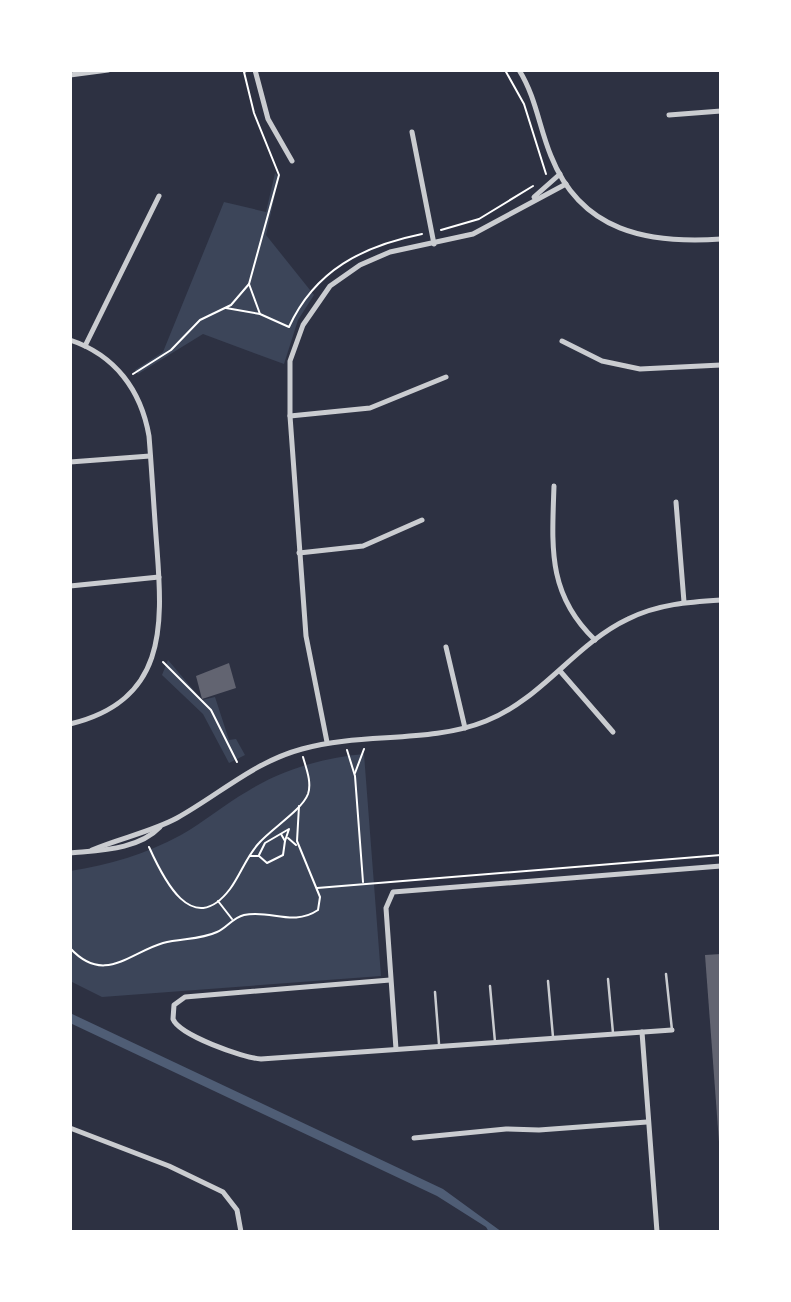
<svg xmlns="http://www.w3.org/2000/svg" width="791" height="1302" font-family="Commissioner,sans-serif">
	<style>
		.green { fill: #3c4559 }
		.water { fill: #4f5d75 }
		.building { fill: #626471 }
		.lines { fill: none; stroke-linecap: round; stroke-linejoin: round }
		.path { stroke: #fff; stroke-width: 2 }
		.service { stroke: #caccd0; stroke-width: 2.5 }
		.minor { stroke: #caccd0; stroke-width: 5 }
	</style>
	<rect width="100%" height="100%" fill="#2d3142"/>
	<!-- green -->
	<g class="green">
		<path d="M275 173 279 177 266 235 314 295 298 320 284 364 203 334 138 374 135 370 163 352 224 202 266 212Z"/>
		<path d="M168 660 202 700 215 697 229 740 236 739 245 755 229 763 203 714 162 675Z"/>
		<path d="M364 754 381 976 102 997 70 981V871C109 865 146 854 181 835 204 822 225 804 248 791 283 769 323 758 364 754Z"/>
	</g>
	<!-- water -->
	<path class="water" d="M70 1013 443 1189 502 1232H489L486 1227 437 1196 70 1023Z"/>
	<!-- building -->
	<g class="building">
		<path d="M229 663 236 688 202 699 196 676Z"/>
		<path d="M721 954V1142H719L705 955Z"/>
	</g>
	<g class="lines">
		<!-- path -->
		<g class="path">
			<path d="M505 70 524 104 546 174"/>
			<path d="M246 71 244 72 254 113 279 175 249 284"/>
			<path d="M441 230 479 219 533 186"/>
			<path d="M260 314 289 327C315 270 363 246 422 234"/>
			<path d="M133 374 171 350 200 320 231 305 249 284 260 314 226 308"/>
			<path d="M163 662 211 710 237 762"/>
			<path d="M347 750 355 776 363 882"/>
			<path d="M355 773 364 749"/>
			<path d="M288 838 296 845"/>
			<path d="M149 847C163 878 192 939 230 889 241 874 246 857 259 843 271 829 302 810 308 794 312 782 306 768 303 757"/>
			<path d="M259 855 265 843 289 829 285 841"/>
			<path d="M250 856H259L267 863 283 855 285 841 281 834"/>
			<path d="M317 888 721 855"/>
			<path d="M218 901 232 919"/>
			<path d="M70 948C104 985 129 953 163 943 181 938 200 940 217 932 227 928 232 918 244 915 270 909 293 927 318 910L320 897 297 841 299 806"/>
		</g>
		<!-- service -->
		<g class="service">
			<path d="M666 974 672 1030"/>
			<path d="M608 979 613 1033"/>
			<path d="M548 981 553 1037"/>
			<path d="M490 986 495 1042"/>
			<path d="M435 992 439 1044"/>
		</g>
		<!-- minor -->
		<g class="minor">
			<path d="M255 70 268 119 292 161"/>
			<path d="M519 70C536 97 539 127 551 156 581 232 648 244 721 239"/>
			<path d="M70 75 108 70"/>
			<path d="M669 115 721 111"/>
			<path d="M412 132 434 244"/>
			<path d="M534 197 560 174"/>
			<path d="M70 340C115 355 141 390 149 436 152 473 154 511 157 549 163 628 166 701 70 724"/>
			<path d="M562 341 602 361 640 369 721 365"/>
			<path d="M85 346 159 196"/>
			<path d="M290 416 370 408 446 377"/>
			<path d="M70 462 150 456"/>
			<path d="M554 486C552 547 547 594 595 640"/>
			<path d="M676 502 684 602"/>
			<path d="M299 553 363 546 422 520"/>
			<path d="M70 586 159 577"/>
			<path d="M446 647 465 728"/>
			<path d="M560 671 613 732"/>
			<path d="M327 742 306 636 290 416V361L303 325 330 286 360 265 390 252 473 234 566 184"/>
			<path d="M92 850C120 838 151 832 177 818 220 794 254 762 302 749 362 732 429 744 486 721 542 699 575 644 628 619 658 604 689 602 721 600"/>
			<path d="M70 853C100 850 138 850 160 827"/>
			<path d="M390 980 185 997 174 1005 173 1019C179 1035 243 1058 261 1059L672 1030"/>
			<path d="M642 1032 657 1232"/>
			<path d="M396 1049 386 908 393 892 721 866"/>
			<path d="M70 1128 169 1166 223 1192 237 1210 241 1232"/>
			<path d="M414 1138 506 1129 539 1130 647 1122"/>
		</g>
	</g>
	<!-- border -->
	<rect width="791" height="1302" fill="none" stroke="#ffffff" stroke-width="144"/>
</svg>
